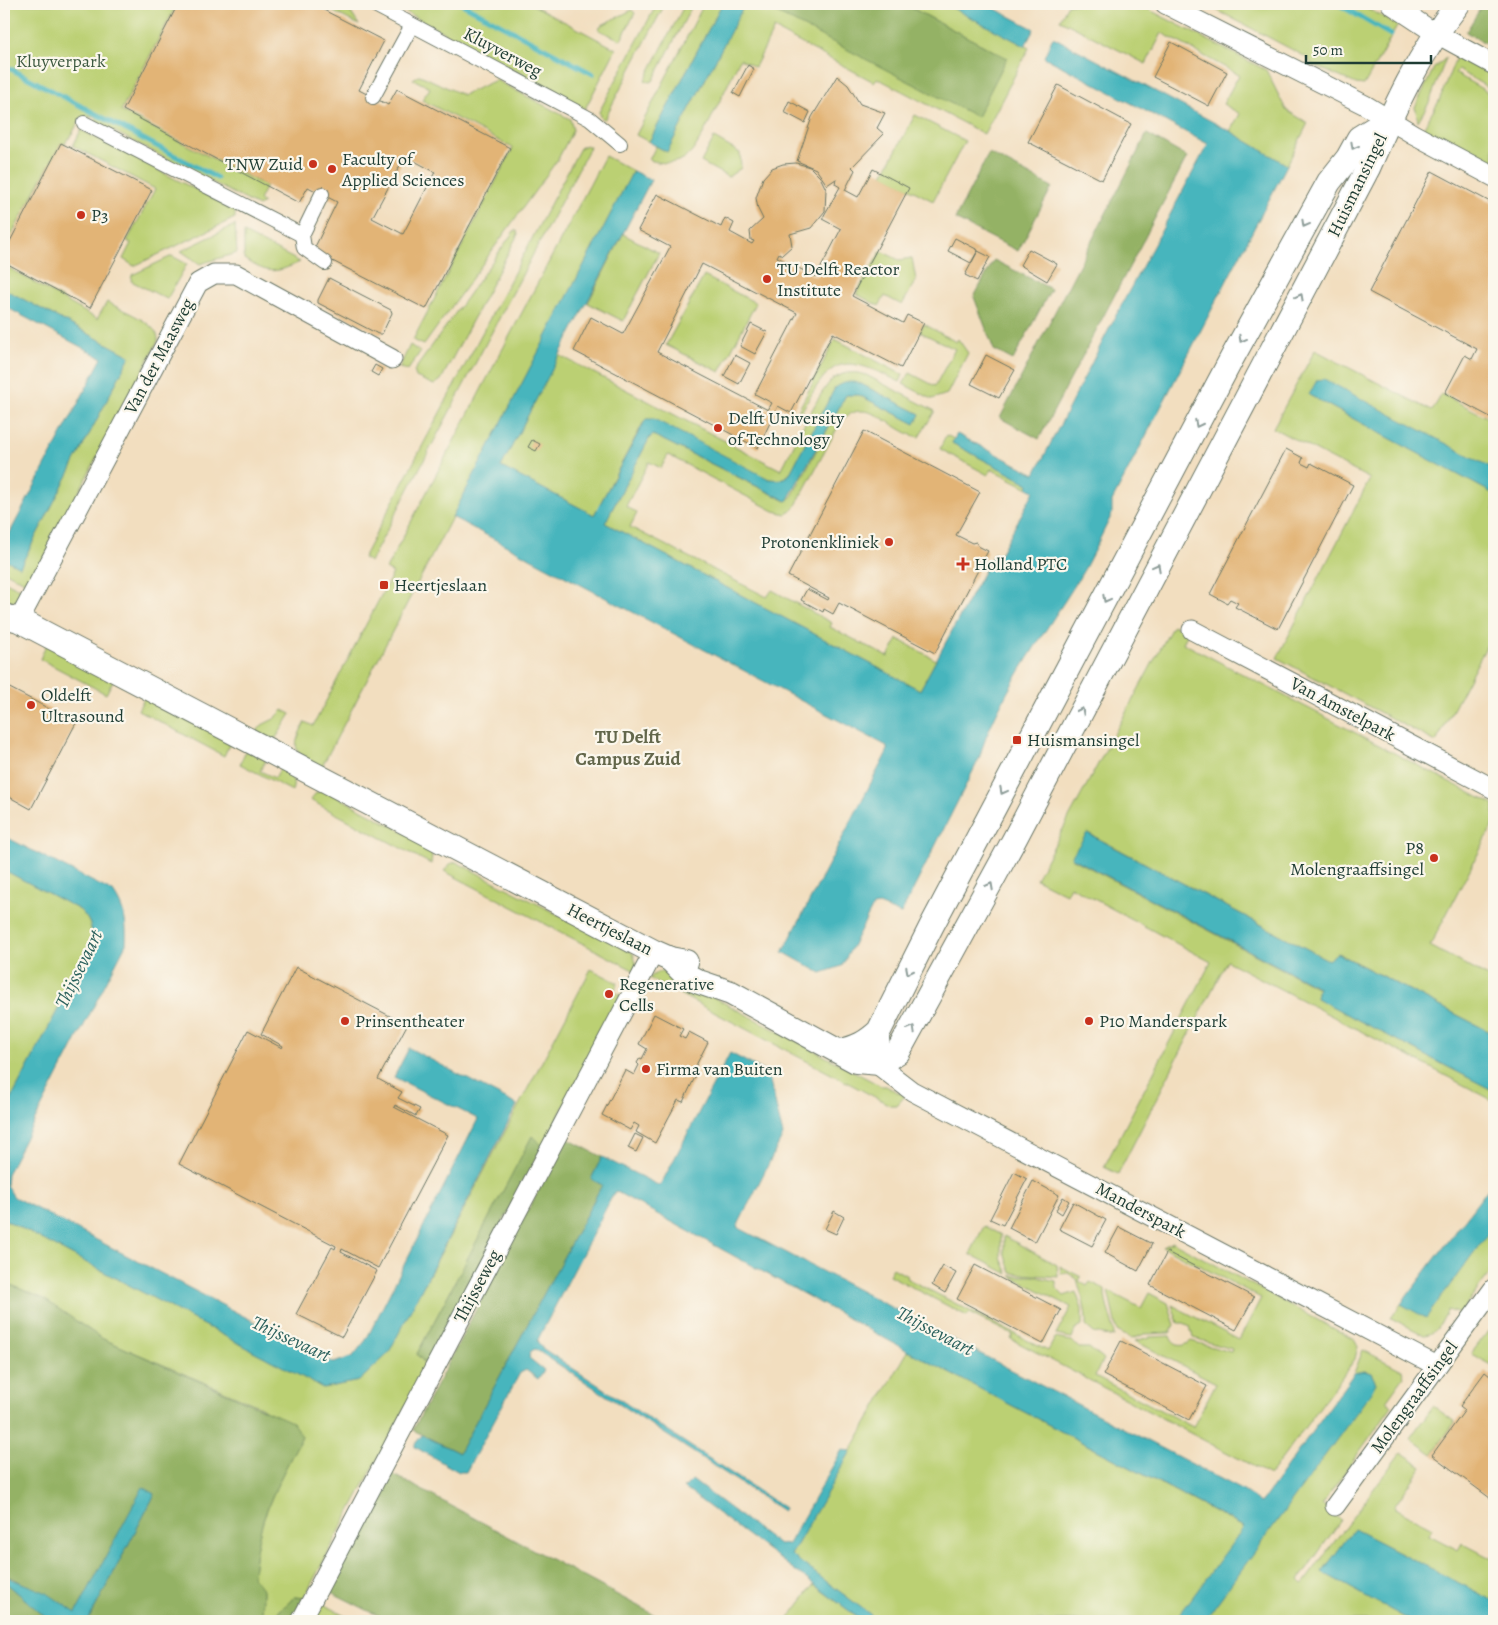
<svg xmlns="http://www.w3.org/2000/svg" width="1498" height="1625" font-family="Alegreya,serif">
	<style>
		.green { fill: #bbd073; stroke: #6d8654 }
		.forest { fill: #94b265; stroke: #5a784c }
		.water { fill: #46b5bd; stroke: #327978 }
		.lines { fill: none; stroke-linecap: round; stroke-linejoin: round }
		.stream { stroke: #46b5bd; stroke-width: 5 }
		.building { fill: #e2b476; fill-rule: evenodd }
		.pedestrian-casing { stroke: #697565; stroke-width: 16 }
		.minor-casing { stroke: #697565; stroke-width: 21 }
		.tertiary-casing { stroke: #697565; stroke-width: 26 }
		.pedestrian { stroke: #fff; stroke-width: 14 }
		.minor { stroke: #fff; stroke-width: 19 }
		.tertiary { stroke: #fff; stroke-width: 24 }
		.oneway { stroke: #8f9e9a }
		.poi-dot { fill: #c8321e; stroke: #fbf7ec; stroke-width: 2 }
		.labels { text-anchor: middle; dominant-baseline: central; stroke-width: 4.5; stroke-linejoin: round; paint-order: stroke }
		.street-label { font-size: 18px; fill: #1f3d34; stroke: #fbf7ec }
		.park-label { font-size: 18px; fill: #3e5a41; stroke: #fbf7ec }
		.poi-label { font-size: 18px; fill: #1f3d34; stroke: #fbf7ec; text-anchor: start }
		.neighbourhood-label { font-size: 19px; font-weight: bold; fill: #63674b; stroke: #fbf7ec }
		.water-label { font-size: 19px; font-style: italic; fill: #2b615d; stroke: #fbf7ec }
	</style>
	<rect width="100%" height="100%" fill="#fbf7ec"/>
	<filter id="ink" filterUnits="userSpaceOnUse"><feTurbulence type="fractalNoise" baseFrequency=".02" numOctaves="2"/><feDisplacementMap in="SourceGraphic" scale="10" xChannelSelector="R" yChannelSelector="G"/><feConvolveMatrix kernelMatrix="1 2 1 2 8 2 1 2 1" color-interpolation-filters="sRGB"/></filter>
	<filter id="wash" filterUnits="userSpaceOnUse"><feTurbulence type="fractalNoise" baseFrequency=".0096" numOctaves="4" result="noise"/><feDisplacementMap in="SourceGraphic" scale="20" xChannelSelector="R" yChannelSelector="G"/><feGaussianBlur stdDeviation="1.12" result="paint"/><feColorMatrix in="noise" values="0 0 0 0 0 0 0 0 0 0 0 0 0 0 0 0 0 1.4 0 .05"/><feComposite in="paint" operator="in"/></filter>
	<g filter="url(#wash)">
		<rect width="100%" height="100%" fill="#f2debf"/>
		<!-- green -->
		<g class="green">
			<path d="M4 4H177L121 111 266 186 259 200 264 203 258 206 96 122 95 117H81L70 138H68L65 144 61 143 4 249Z"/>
			<path d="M318 4H345L359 25Z"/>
			<path d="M391 4H531L616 49 585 109Z"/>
			<path d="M657 4H665L604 120 600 116 599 112Z"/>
			<path d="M685 4H693L653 81 649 82 645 80Z"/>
			<path d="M704 4H722L649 142 636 135Z"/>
			<path d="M745 4H777L773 10 1007 58 904 4H945L1029 48 984 134 877 78 874 82 774 29 755 67 740 59C732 75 699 148 689 155 676 165 664 164 649 160L656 146 667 152Z"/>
			<path d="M1068 4H1138L1266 70 1286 110 1308 123 1287 165 1230 131 1240 114 1223 104 1239 75 1162 33 1146 64 1060 20Z"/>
			<path d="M1205 4H1360L1392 22 1398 13 1403 16 1364 85 1356 84 1311 64 1308 58Z"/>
			<path d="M632 10 635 13 621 40 599 30 600 26Z"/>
			<path d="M1457 55 1494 75V91L1458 70 1455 73 1494 96V167L1422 130 1439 101Z"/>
			<path d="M1446 58 1429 103 1418 121 1415 107 1434 68Z"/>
			<path d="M420 75 463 95 496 80 570 119 573 130 558 159 424 345 413 340 513 148 422 100 430 88 413 79Z"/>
			<path d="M915 115 965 141 933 201 883 175Z"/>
			<path d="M81 130 235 210V218L134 266 123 259 131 243 127 241 155 189 73 146Z"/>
			<path d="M714 138 740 153 741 168 728 177 701 162Z"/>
			<path d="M586 145 590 147 370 562 363 558 580 148Z"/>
			<path d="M605 156 633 171 320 770C294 752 290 751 305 722L313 726 393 573 386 569Z"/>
			<path d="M235 225 237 253 200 264 181 251Z"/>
			<path d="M514 231H517L518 234 441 380 434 385 416 377 414 371Z"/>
			<path d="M244 233 300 262C274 274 268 274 244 259Z"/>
			<path d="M623 234 659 253 623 321 588 303Z"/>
			<path d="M881 251 899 260 912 258 916 280 902 305 885 296 879 306 856 294Z"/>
			<path d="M172 256 187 264 167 299 131 281 132 275Z"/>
			<path d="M4 265 97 319 107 302C121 310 160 323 158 341L30 585 4 571V559L20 567 130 356 4 289Z"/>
			<path d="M704 276 756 303 720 372 666 345Z"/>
			<path d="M924 324 956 342 958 339 968 353 947 394 932 399 903 384 910 373 935 386 955 349 920 332Z"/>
			<path d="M835 339 903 375 900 382C838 351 831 359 799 416L796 415Z"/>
			<path d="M410 345 420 352 408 370 399 368Z"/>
			<path d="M1315 350 1432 411 1442 394 1494 421V469L1324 380 1309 395 1494 494V648L1487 645 1436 742 1277 658 1370 479 1273 428Z"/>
			<path d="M559 355 781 470C791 452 819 390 833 379 843 372 855 371 866 375L935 411 919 437C891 432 868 393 841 421L794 509 786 514 774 511 668 455 661 468 649 462 626 506 637 513 630 527 767 597 772 590 832 623 830 627 888 657 898 639 936 660 920 690 605 523 650 437 653 435 786 501 792 496 846 395H859L915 424 920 414 861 384 835 388 789 475 780 480 769 479 643 423 594 515 501 467Z"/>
			<path d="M946 435 954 439 952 443 1029 484 1028 488 991 469 988 475 940 449Z"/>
			<path d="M4 581 27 593 21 599 13 602 4 597Z"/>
			<path d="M1173 625 1188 633 1183 643 1494 805V823L1430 946 1494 980V1034L1338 953 1328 960 1088 833 1071 858 1318 988 1316 998 1494 1091V1101L1227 961 1118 1174 1104 1167 1211 962 1070 886 1066 894 1036 879Z"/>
			<path d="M46 645 114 679 106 694 40 659Z"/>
			<path d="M145 696 231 741 224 756 138 710Z"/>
			<path d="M283 710 291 714 276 738 270 741 254 735 262 725 274 719Z"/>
			<path d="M246 750 266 760 260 771 275 778 281 767C291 773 296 780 292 791L240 764Z"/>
			<path d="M325 790 428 845 432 855 431 864 310 800 316 793Z"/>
			<path d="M456 862 633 953 636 963 635 971 444 871 450 864Z"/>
			<path d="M4 870 80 910C91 921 93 930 91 946L4 1113Z"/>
			<path d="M591 969 618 983 614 991 621 995 543 1146 532 1137 417 1354 427 1366 304 1598 295 1597 268 1621H262L263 1591 253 1577C257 1519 276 1487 302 1436L261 1407 101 1338 44 1299 4 1282V1219L323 1388 359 1381 388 1353Z"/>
			<path d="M658 972H666L881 1086H886L905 1096 897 1105H890L649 978Z"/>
			<path d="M1494 1225V1267L1460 1314 1448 1310C1442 1320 1437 1335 1424 1335L1391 1318 1401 1304 1426 1317Z"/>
			<path d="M984 1226 1001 1235V1258L1008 1274 970 1254Z"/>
			<path d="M1004 1236 1057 1265 1058 1277 1011 1273 1004 1253Z"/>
			<path d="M1173 1242 1355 1340 1358 1346 1355 1359 1270 1475 1011 1339 1013 1335 969 1313 967 1316 889 1275 893 1268 907 1276 906 1278 1048 1351 1055 1338 1072 1341 1079 1348H1089L1103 1359 1095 1376 1193 1427 1216 1383 1135 1341 1150 1337 1170 1336C1173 1347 1184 1348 1191 1341L1231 1352 1232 1349 1193 1338 1190 1326 1184 1323H1178L1172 1305 1239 1340 1261 1298 1163 1247Z"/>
			<path d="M1060 1266 1081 1277 1079 1281 1087 1286 1090 1282 1105 1289C1104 1306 1114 1320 1114 1337L1094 1333 1086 1326C1087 1310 1081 1294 1077 1279L1068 1273 1061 1274Z"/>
			<path d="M1011 1276H1034L1056 1281V1288L1064 1296 1076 1292 1082 1309V1326L1075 1330 1072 1338 1056 1335 1071 1307Z"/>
			<path d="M1108 1291 1141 1308 1149 1293 1168 1303 1175 1325 1170 1333 1145 1334 1132 1339 1117 1331Z"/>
			<path d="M1494 1323V1366L1471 1354Z"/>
			<path d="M1363 1350 1402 1370 1404 1376 1386 1401 1392 1406 1322 1504 1341 1520 1299 1580 1303 1584 1401 1452 1422 1466 1394 1507 1432 1528 1429 1535 1458 1550 1462 1543 1494 1560V1601L1354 1529 1322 1572 1411 1621H1204L1376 1383 1371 1373 1364 1371 1354 1373Z"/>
			<path d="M908 1351 1245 1528 1175 1621H879L791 1555Z"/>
			<path d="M1433 1406 1455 1422 1432 1454 1410 1438Z"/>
			<path d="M814 1585 863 1621H787Z"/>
			<path d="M321 1603 357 1621H311Z"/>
		</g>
		<!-- forest -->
		<g class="forest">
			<path d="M777 4H904L1007 58 977 117 773 11Z"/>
			<path d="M1483 4H1494V48L1466 32Z"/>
			<path d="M1147 134 1187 157 1039 439 1000 418Z"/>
			<path d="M989 153 1052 187 1018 251 955 219Z"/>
			<path d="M994 260 1051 289 1013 360 994 350 974 297Z"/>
			<path d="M532 1136 543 1146 427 1366 417 1354Z"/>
			<path d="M566 1138 602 1157 591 1179 602 1185 459 1453 413 1430Z"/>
			<path d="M4 1282 44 1299 101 1338 292 1422 302 1436C276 1487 257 1518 253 1577L263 1590 262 1621H88L155 1494 143 1488 76 1613 13 1578 4 1576Z"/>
			<path d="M390 1473 666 1621H389L327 1590Z"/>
			<path d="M4 1581 50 1621H4Z"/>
			<path d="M295 1597 303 1598 291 1621H268Z"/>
		</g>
		<!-- water -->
		<g class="water">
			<path d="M722 4H745L667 152 649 142Z"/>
			<path d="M945 4H986L1034 29 1025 46Z"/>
			<path d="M1053 37 1230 131 1287 165 1112 501V514C1100 538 1089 563 1075 585 1043 636 994 702 979 759L901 914 879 905 873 906 842 966 821 973 783 952 887 752V746L452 517 633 171 651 180 501 467 594 515 646 419H654L769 479 780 480 789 475 835 388C844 382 851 380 861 384L920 414 915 424 859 395H846L787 501 653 435 650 437 605 523 920 690 994 553 999 556 1034 491 1028 488 1029 484 952 443 957 434 1035 474 1115 317 1208 144 1044 57Z"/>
			<path d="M4 289 130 356 20 567 4 559V544L102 358 4 306Z"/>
			<path d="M1324 379 1494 469V494L1309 395 1317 380Z"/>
			<path d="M1087 833 1328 960 1337 953 1494 1034V1091L1316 998 1318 987 1071 857Z"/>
			<path d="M4 836 113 892C125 909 127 924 126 944L7 1174 6 1185 14 1197 334 1363 353 1356 366 1340 478 1119 394 1077 409 1048 517 1105 388 1354 359 1381 323 1388 4 1219V1113L91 946C94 930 91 921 80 910L4 870Z"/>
			<path d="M730 1053 768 1073 783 1135 737 1227 1242 1490 1261 1503 1354 1373 1364 1371 1371 1373 1376 1383 1370 1394 1204 1621H1175L1244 1527 908 1351 615 1191 537 1341 542 1348 784 1508 783 1511 535 1349 530 1352 529 1358 544 1370 538 1379 526 1370 520 1373 466 1472H459L415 1447V1444L422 1435 459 1453 602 1185 591 1179 602 1157 660 1186Z"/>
			<path d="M1494 1181V1225L1426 1318 1401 1304Z"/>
			<path d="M842 1450 851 1451 791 1555 879 1621H863L684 1488 692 1480 779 1545 788 1544Z"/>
			<path d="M143 1487 155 1494 88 1621H50L4 1581V1576L47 1593 76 1613Z"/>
			<path d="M1354 1529 1494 1601V1621H1411L1322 1572Z"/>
		</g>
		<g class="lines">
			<!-- stream -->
			<g class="stream">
				<path d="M462 4 593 74"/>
				<path d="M1338 4 1391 35"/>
				<path d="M9 68 217 178"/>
			</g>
		</g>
		<g id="blocks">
			<!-- building -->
			<g class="building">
				<path d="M178 4H312L384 41 359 90 388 105 397 89 510 148 426 309 313 251 337 202 308 187 299 203 123 110ZM405 156 435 172 403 234 372 218Z"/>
				<path d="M1171 42 1227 72 1209 106 1153 77Z"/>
				<path d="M748 65 754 69 740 97 733 93Z"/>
				<path d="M837 76 848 85 860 104 885 113 877 128 884 134 852 167 855 170 845 190 858 197 873 169 909 188 852 296 903 323 907 315 924 323 901 368 833 333 791 413 778 406 758 448 574 351 591 317 623 334 670 247 638 230 657 194 721 227 725 218 734 223 730 232 752 244 754 241 751 240 750 231 763 219 758 209 756 198 763 178 772 168 783 164 796 163 810 167 820 177 826 189 825 211 811 228 790 234 792 246 782 255 779 253 777 257 816 277 841 229 822 219 840 187 835 184 836 179 827 185 816 169 797 161 812 117ZM702 264 797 313 755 394 772 403 768 410 657 352Z"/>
				<path d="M1058 85 1131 124 1102 180 1028 142Z"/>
				<path d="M789 101 810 112 805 123 784 112Z"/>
				<path d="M61 143 152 190 90 308 4 262V253Z"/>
				<path d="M1432 171 1494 204V419L1445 393 1465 355 1472 359 1477 349 1369 292Z"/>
				<path d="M955 238 978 250 971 263 948 251Z"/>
				<path d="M1029 249 1057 264 1047 281 1020 265Z"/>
				<path d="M978 251 990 257 977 281 965 275Z"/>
				<path d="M329 278 391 310 392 313 382 334H378L318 303V300Z"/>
				<path d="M751 324 767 332 755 354 740 346Z"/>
				<path d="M735 355 750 363 739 384 724 376Z"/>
				<path d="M986 355 1015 370 999 398 971 384Z"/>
				<path d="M375 365 382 369 378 376 371 372Z"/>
				<path d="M864 431 980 492 956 535 972 543 976 542 978 546 988 551 935 653 839 603 833 614 824 609 823 612 801 600 807 589 828 600 829 598 788 576Z"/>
				<path d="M532 440 540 444 536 451 528 447Z"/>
				<path d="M1286 449 1303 458 1301 463 1309 467 1311 463 1353 485 1278 629 1235 607 1238 603 1230 599 1227 603 1210 594Z"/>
				<path d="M4 685 76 723 31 809 4 794Z"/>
				<path d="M296 967 407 1025 378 1079 402 1092 398 1098 420 1109 416 1116 395 1105 394 1107 448 1135 378 1268 342 1249 341 1252 377 1271 342 1337 296 1314 332 1247 335 1249 336 1246 179 1164 248 1030 282 1048 283 1046 261 1034Z"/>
				<path d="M654 1014 683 1029 679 1036 685 1039 689 1032 708 1042 693 1071 697 1073 683 1102 678 1100 655 1143 636 1132 639 1126 634 1123 630 1130 602 1115 625 1070 634 1075 639 1065 637 1063 640 1058 642 1059 647 1049 639 1044Z"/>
				<path d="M635 1134 643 1138 636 1152 628 1148Z"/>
				<path d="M1014 1172 1027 1179 1003 1225 990 1219Z"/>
				<path d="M1033 1181 1059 1195 1035 1242 1009 1228Z"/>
				<path d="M1063 1197 1069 1201 1062 1214 1056 1210Z"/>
				<path d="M1073 1202 1106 1220 1092 1246 1059 1229Z"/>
				<path d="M834 1211 844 1217 836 1234 825 1229Z"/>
				<path d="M1119 1227 1152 1244 1138 1271 1105 1253Z"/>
				<path d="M1167 1252 1254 1297 1236 1330 1150 1285Z"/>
				<path d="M975 1265 1061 1310 1043 1344 957 1299Z"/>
				<path d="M943 1266 956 1273 945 1293 932 1285Z"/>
				<path d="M1121 1341 1207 1386 1189 1420 1103 1375Z"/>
				<path d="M1494 1370V1501L1432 1455 1465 1410 1460 1406 1485 1372 1490 1376Z"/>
			</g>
		</g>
	</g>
	<g filter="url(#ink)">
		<use href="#blocks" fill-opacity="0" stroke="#697565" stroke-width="1"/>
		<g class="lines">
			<defs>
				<g id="pedestrian">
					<path d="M373 4 590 119 620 144"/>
					<path d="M373 97 412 25"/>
					<path d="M84 123 302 235"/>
					<path d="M322 194 302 235 304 248 325 263"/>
				</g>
				<g id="minor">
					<path d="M1165 4 1365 105 1413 134 1494 177"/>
					<path d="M1391 4 1435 33 1494 65"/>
					<path d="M19 620 198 283 214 274H236L392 359"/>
					<path d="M1192 630 1494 789"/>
					<path d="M879 1031 882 1068 912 1091 1437 1366"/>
					<path d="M1335 1506 1494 1288"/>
					<path d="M301 1621 654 952"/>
				</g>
				<g id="tertiary">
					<path d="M4 616 19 620 654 952 670 959 686 962"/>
					<path d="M670 959 687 976 699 982 731 993 856 1061 880 1063 898 1052 1014 840 1368 168C1393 111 1419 53 1458 4"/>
					<path d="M840 1051C857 1048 867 1042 879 1031L931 927 1232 358 1329 182 1348 158 1359 138 1388 120"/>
				</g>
			</defs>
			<!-- pedestrian casing -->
			<use href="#pedestrian" class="pedestrian-casing"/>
			<!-- minor casing -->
			<use href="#minor" class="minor-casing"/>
			<!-- tertiary casing -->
			<use href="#tertiary" class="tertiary-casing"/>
			<!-- pedestrian -->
			<use href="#pedestrian" class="pedestrian"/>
			<!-- minor -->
			<use href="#minor" class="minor"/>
			<!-- tertiary -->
			<use href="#tertiary" class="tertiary"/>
		</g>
		<!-- one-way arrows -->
		<defs><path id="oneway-chevron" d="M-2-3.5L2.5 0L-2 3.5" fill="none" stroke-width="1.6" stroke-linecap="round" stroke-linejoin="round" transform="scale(1.25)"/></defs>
		<g class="oneway">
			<use href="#oneway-chevron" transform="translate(1354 146) rotate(119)"/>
			<use href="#oneway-chevron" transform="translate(1305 224) rotate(119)"/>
			<use href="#oneway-chevron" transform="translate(1300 297) rotate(-62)"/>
			<use href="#oneway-chevron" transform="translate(1242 339) rotate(119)"/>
			<use href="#oneway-chevron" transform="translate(1198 424) rotate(117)"/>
			<use href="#oneway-chevron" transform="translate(1157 567) rotate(-62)"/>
			<use href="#oneway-chevron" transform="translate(1106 599) rotate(118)"/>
			<use href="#oneway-chevron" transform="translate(1081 711) rotate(-63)"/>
			<use href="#oneway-chevron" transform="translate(1003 791) rotate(118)"/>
			<use href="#oneway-chevron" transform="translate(990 886) rotate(-62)"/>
			<use href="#oneway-chevron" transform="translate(909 971) rotate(117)"/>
			<use href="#oneway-chevron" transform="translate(912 1029) rotate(-61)"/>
		</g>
	</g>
	<!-- markers -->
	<g class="poi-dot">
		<circle cx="313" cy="164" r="5"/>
		<circle cx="332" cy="169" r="5"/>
		<circle cx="81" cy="215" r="5"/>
		<circle cx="767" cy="279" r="5"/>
		<circle cx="718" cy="428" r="5"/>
		<circle cx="889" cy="542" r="5"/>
		<path d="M960.5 556.5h5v5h5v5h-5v5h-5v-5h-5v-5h5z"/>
		<rect x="379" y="580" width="10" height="10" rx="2.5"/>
		<circle cx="31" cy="705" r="5"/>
		<rect x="1012" y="735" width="10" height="10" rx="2.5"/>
		<circle cx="1434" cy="858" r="5"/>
		<circle cx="609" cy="994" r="5"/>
		<circle cx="345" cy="1021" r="5"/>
		<circle cx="1089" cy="1021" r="5"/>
		<circle cx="646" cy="1069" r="5"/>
	</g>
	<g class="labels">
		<!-- street labels -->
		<g class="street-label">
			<text transform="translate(503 52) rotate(28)">Kluyverweg</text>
			<text transform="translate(1357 185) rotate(-64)">Huismansingel</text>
			<text transform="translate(159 356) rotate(-62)">Van der Maasweg</text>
			<text transform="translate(1343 709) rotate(28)">Van Amstelpark</text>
			<text transform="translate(610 929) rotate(27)">Heertjeslaan</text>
			<text transform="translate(1141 1210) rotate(28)">Manderspark</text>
			<text transform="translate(477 1286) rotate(-62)">Thijsseweg</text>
			<text transform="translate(1414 1397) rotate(-54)">Molengraaffsingel</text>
		</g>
		<!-- park labels -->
		<g class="park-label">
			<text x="61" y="61">Kluyverpark</text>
		</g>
		<!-- poi labels -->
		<g class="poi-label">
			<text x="342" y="159">Faculty of<tspan x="342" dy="21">Applied Sciences</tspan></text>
			<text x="303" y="164" text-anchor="end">TNW Zuid</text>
			<text x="91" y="215">P3</text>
			<text x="777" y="269">TU Delft Reactor<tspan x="777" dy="21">Institute</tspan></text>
			<text x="728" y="418">Delft University<tspan x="728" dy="21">of Technology</tspan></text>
			<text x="879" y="542" text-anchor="end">Protonenkliniek</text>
			<text x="974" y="564">Holland PTC</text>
			<text x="394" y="585">Heertjeslaan</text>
			<text x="41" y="695">Oldelft<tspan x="41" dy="21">Ultrasound</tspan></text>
			<text x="1027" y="740">Huismansingel</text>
			<text x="1424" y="848" text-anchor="end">P8<tspan x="1424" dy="21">Molengraaffsingel</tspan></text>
			<text x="619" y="984">Regenerative<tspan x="619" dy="21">Cells</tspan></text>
			<text x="355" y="1021">Prinsentheater</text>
			<text x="1099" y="1021">P10 Manderspark</text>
			<text x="656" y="1069">Firma van Buiten</text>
		</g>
		<!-- neighbourhood labels -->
		<g class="neighbourhood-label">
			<text x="628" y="737">TU Delft<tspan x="628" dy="22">Campus Zuid</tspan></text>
		</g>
		<!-- water labels -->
		<g class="water-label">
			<text transform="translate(79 969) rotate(-64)">Thijssevaart</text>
			<text transform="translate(935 1331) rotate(28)">Thijssevaart</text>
			<text transform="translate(291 1339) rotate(25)">Thijssevaart</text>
		</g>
	</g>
	<!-- margin -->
	<rect width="1498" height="1625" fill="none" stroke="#fbf7ec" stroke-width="20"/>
	<!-- scale -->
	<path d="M1306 55v8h125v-8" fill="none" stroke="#1f3d34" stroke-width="2.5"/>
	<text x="1313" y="55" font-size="15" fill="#1f3d34" stroke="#fbf7ec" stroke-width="4" paint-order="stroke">50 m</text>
</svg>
